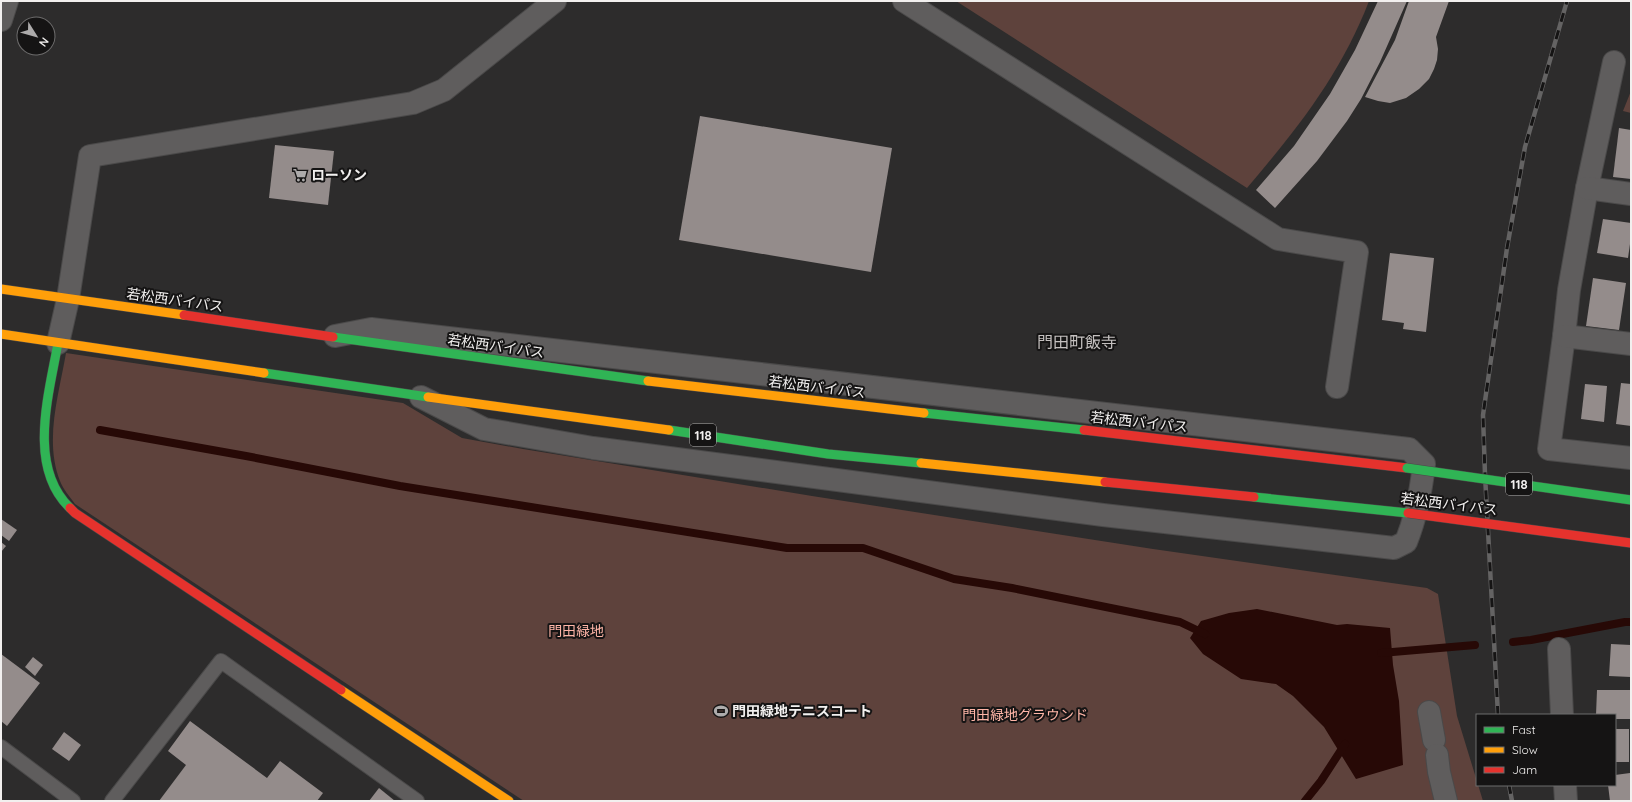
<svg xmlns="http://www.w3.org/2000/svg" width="1632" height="802" font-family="Quicksand,'Noto Sans JP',sans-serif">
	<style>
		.green { fill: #5e423c }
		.water { fill: #270906 }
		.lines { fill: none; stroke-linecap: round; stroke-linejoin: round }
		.stream { stroke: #270906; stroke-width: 8 }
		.building { fill: #948c8b }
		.lane-casing { stroke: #4a4949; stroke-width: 16 }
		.street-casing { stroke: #4a4949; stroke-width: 24 }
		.fast-casing { stroke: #4a4949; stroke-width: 10 }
		.slow-casing { stroke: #4a4949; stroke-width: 10 }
		.jam-casing { stroke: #4a4949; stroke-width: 10 }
		.lane { stroke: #5f5d5d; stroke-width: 14 }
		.street { stroke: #5f5d5d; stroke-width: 22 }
		.fast { stroke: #30b455; stroke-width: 9 }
		.slow { stroke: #ff9f0a; stroke-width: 9 }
		.jam { stroke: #e5322d; stroke-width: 9 }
		.rail-casing { stroke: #646363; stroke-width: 4.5 }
		.rail { stroke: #151414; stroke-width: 3; stroke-dasharray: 9; stroke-linecap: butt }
		.fast-bridge-casing { stroke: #4a4949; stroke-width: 10; stroke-linecap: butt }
		.jam-bridge-casing { stroke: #4a4949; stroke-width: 10; stroke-linecap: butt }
		.fast-bridge { stroke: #30b455; stroke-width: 9 }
		.jam-bridge { stroke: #e5322d; stroke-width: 9 }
		.labels { text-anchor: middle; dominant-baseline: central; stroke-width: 4; stroke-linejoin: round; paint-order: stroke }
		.shield { fill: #151414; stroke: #b0aead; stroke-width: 1 }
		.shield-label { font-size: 13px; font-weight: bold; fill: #f2f0ef }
		.poi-label { font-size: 14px; font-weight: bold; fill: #f2f0ef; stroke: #151414; text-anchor: start }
		.street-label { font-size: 14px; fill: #f2f0ef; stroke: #151414 }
		.park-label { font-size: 14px; fill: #feb5a7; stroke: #151414 }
		.quarter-label { font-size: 16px; fill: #c4c0bf; stroke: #151414 }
	</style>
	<rect width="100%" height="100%" fill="#2d2c2c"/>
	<!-- green -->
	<g class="green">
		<path d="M956 1H1369C1341 74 1297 129 1247 188Z"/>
		<path d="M1631 91V113L1623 111Z"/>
		<path d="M66 353 403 403 462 438 523 449 812 496 1153 549 1427 588 1438 594 1457 716 1483 801H524L75 504C70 497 63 489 60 481 44 440 59 394 66 353Z"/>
	</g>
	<!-- water -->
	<path class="water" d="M1257 609 1337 625 1347 624 1390 628 1393 665 1399 701 1403 765 1356 779 1324 727 1293 696 1276 684 1241 679 1203 654 1190 638 1201 621 1229 613Z"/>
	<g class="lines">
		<!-- stream -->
		<g class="stream">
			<path d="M100 430 246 456 400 486 787 548H863L954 579 1012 588 1180 622 1205 634"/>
			<path d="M1513 642 1531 640 1625 622H1631"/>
			<path d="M1381 653 1475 645"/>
			<path d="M1305 801 1321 781 1345 744"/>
		</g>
	</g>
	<!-- building -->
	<g class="building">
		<path d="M1378 1H1407L1380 62 1361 99 1347 121 1317 161 1275 208 1256 190 1294 146 1330 94 1355 50Z"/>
		<path d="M1409 1H1449L1436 37 1438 49 1437 60 1434 69 1429 79 1419 89 1406 98 1390 103 1378 101 1365 97 1395 40Z"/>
		<path d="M700 116 892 148 871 272 679 240Z"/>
		<path d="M1619 128 1631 130V179L1613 177Z"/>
		<path d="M275 145 334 151 328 205 269 198Z"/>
		<path d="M1603 219 1631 223V237L1628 258 1597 253Z"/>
		<path d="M1390 253 1434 258 1426 332 1403 329 1404 323 1382 320Z"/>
		<path d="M1593 278 1626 283 1619 330 1586 326Z"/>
		<path d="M1621 383 1631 384V426L1616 424Z"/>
		<path d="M1585 384 1607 386 1604 422 1581 419Z"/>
		<path d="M1 519 17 530 9 541 1 535Z"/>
		<path d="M1 542 6 546 1 552Z"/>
		<path d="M1611 644 1631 645V677L1609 676Z"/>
		<path d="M1 654 40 683 7 726 1 721Z"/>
		<path d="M33 657 43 665 35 676 25 667Z"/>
		<path d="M1597 690H1631V719H1615V715H1596Z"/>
		<path d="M190 721 267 778 280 761 323 793 317 801H159L186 765 168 751Z"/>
		<rect x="1615" y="729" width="14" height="33"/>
		<path d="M64 732 81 745 69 761 52 749Z"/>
		<path d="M1630 773 1631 801H1610L1608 785H1615V775Z"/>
		<path d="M379 788 395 801H369Z"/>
	</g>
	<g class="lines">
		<defs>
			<g id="lane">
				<path d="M1 747 73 801"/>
				<path d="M112 801 221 661 417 801"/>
			</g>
			<g id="street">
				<path d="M904 1 1278 239 1357 252 1337 387"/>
				<path d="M1 20 7 1"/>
				<path d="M1614 62 1587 188 1569 290 1564 336 1549 449 1631 458"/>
				<path d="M1587 188 1631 194"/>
				<path d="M335 336 371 329 1409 449 1424 464C1421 492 1416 517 1406 542L1394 548 1103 515 593 448 484 429 421 397"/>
				<path d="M1564 336 1631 344"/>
				<path d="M58 343 68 299 90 156 413 103 444 90 555 1"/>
				<path d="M1559 649 1562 715"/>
				<path d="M1429 712 1434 740"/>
				<path d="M1437 755 1439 772 1446 801"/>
				<path d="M1565 785 1566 801"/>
			</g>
			<g id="fast">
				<path d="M333 337 648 381"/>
				<path d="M58 343C49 394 27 467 70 508"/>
				<path d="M264 373 428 397"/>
				<path d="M924 413 1084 430"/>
				<path d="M669 430 828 454 921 463"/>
				<path d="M1254 497 1408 513"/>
			</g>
			<g id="slow">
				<path d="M1 289 184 315"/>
				<path d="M1 334 264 373"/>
				<path d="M648 381 924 413"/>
				<path d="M428 397 669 430"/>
				<path d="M921 463 1105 482"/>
				<path d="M341 690 509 801"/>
			</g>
			<g id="jam">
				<path d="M184 315 333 337"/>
				<path d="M1084 430 1407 468"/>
				<path d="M1105 482 1254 497"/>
				<path d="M70 508 75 513 341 690"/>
			</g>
		</defs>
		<!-- lane casing -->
		<use href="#lane" class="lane-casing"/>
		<!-- street casing -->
		<use href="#street" class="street-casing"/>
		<!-- fast casing -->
		<use href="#fast" class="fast-casing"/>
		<!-- slow casing -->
		<use href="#slow" class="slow-casing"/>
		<!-- jam casing -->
		<use href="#jam" class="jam-casing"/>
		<!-- lane -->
		<use href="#lane" class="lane"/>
		<!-- street -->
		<use href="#street" class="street"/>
		<!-- fast -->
		<use href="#fast" class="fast"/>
		<!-- slow -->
		<use href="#slow" class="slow"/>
		<!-- jam -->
		<use href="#jam" class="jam"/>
		<defs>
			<g id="rail">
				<path d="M1498 715 1485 475 1483 415 1507 248 1525 147 1567 1"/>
				<path d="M1509 785 1512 801"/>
			</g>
		</defs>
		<!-- rail casing -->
		<use href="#rail" class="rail-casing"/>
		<!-- rail -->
		<use href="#rail" class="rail"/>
		<defs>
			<path id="fast-bridge" d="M1407 468 1631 500"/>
			<path id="jam-bridge" d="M1408 513 1631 543"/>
		</defs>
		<!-- fast-bridge casing -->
		<use href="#fast-bridge" class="fast-bridge-casing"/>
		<!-- jam-bridge casing -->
		<use href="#jam-bridge" class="jam-bridge-casing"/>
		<!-- fast-bridge -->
		<use href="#fast-bridge" class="fast-bridge"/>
		<!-- jam-bridge -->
		<use href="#jam-bridge" class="jam-bridge"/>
	</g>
	<!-- icons -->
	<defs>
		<symbol id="supermarket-bare" viewBox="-9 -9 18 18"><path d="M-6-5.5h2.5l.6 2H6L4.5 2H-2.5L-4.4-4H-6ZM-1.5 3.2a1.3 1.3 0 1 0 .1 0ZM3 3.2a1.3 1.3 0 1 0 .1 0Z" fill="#adabab" stroke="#151414" stroke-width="2.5" paint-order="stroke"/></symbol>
		<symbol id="stadium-bare" viewBox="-9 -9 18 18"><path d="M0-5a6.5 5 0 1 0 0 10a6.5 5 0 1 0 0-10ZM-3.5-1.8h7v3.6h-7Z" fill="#adabab" stroke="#151414" stroke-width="2.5" paint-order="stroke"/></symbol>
	</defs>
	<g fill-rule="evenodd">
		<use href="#supermarket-bare" x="290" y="165" width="20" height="20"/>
		<use href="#stadium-bare" x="711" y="701" width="20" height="20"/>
	</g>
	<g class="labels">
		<!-- shield labels -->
		<g class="shield">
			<rect x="690" y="424" width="26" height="22" rx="3"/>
			<rect x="1506" y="473" width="26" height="22" rx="3"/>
		</g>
		<g class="shield-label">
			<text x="703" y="435">118</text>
			<text x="1519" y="484">118</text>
		</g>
		<!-- poi labels -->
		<g class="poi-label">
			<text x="311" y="175">ローソン</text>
			<text x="732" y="711">門田緑地テニスコート</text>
		</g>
		<!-- street labels -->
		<g class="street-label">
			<text transform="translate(175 300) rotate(8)">若松西バイパス</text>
			<text transform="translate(496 346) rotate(8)">若松西バイパス</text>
			<text transform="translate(817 387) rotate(7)">若松西バイパス</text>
			<text transform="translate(1139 422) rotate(6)">若松西バイパス</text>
			<text transform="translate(1449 504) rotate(7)">若松西バイパス</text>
		</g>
		<!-- park labels -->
		<g class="park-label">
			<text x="576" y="631">門田緑地</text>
			<text x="1025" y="715">門田緑地グラウンド</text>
		</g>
		<!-- quarter labels -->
		<g class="quarter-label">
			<text x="1077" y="342">門田町飯寺</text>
		</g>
	</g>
	<!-- border -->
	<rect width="1632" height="802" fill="none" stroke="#f2f0ef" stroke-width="4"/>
	<!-- legend -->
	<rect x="1476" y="714" width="140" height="72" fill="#151414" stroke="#6d6c6c"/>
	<rect x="1484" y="727" width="20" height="6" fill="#30b455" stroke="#6d6c6c"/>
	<text x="1512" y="734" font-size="12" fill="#f2f0ef">Fast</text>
	<rect x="1484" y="747" width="20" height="6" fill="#ff9f0a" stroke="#6d6c6c"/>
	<text x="1512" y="754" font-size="12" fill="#f2f0ef">Slow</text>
	<rect x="1484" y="767" width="20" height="6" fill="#e5322d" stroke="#6d6c6c"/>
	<text x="1512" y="774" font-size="12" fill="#f2f0ef">Jam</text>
	<!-- north arrow -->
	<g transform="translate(36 36) rotate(127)"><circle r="19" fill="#151414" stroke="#6d6c6c"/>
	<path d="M0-3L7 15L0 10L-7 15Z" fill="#adabab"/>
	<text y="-6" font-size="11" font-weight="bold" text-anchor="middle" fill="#f2f0ef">N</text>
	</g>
</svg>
